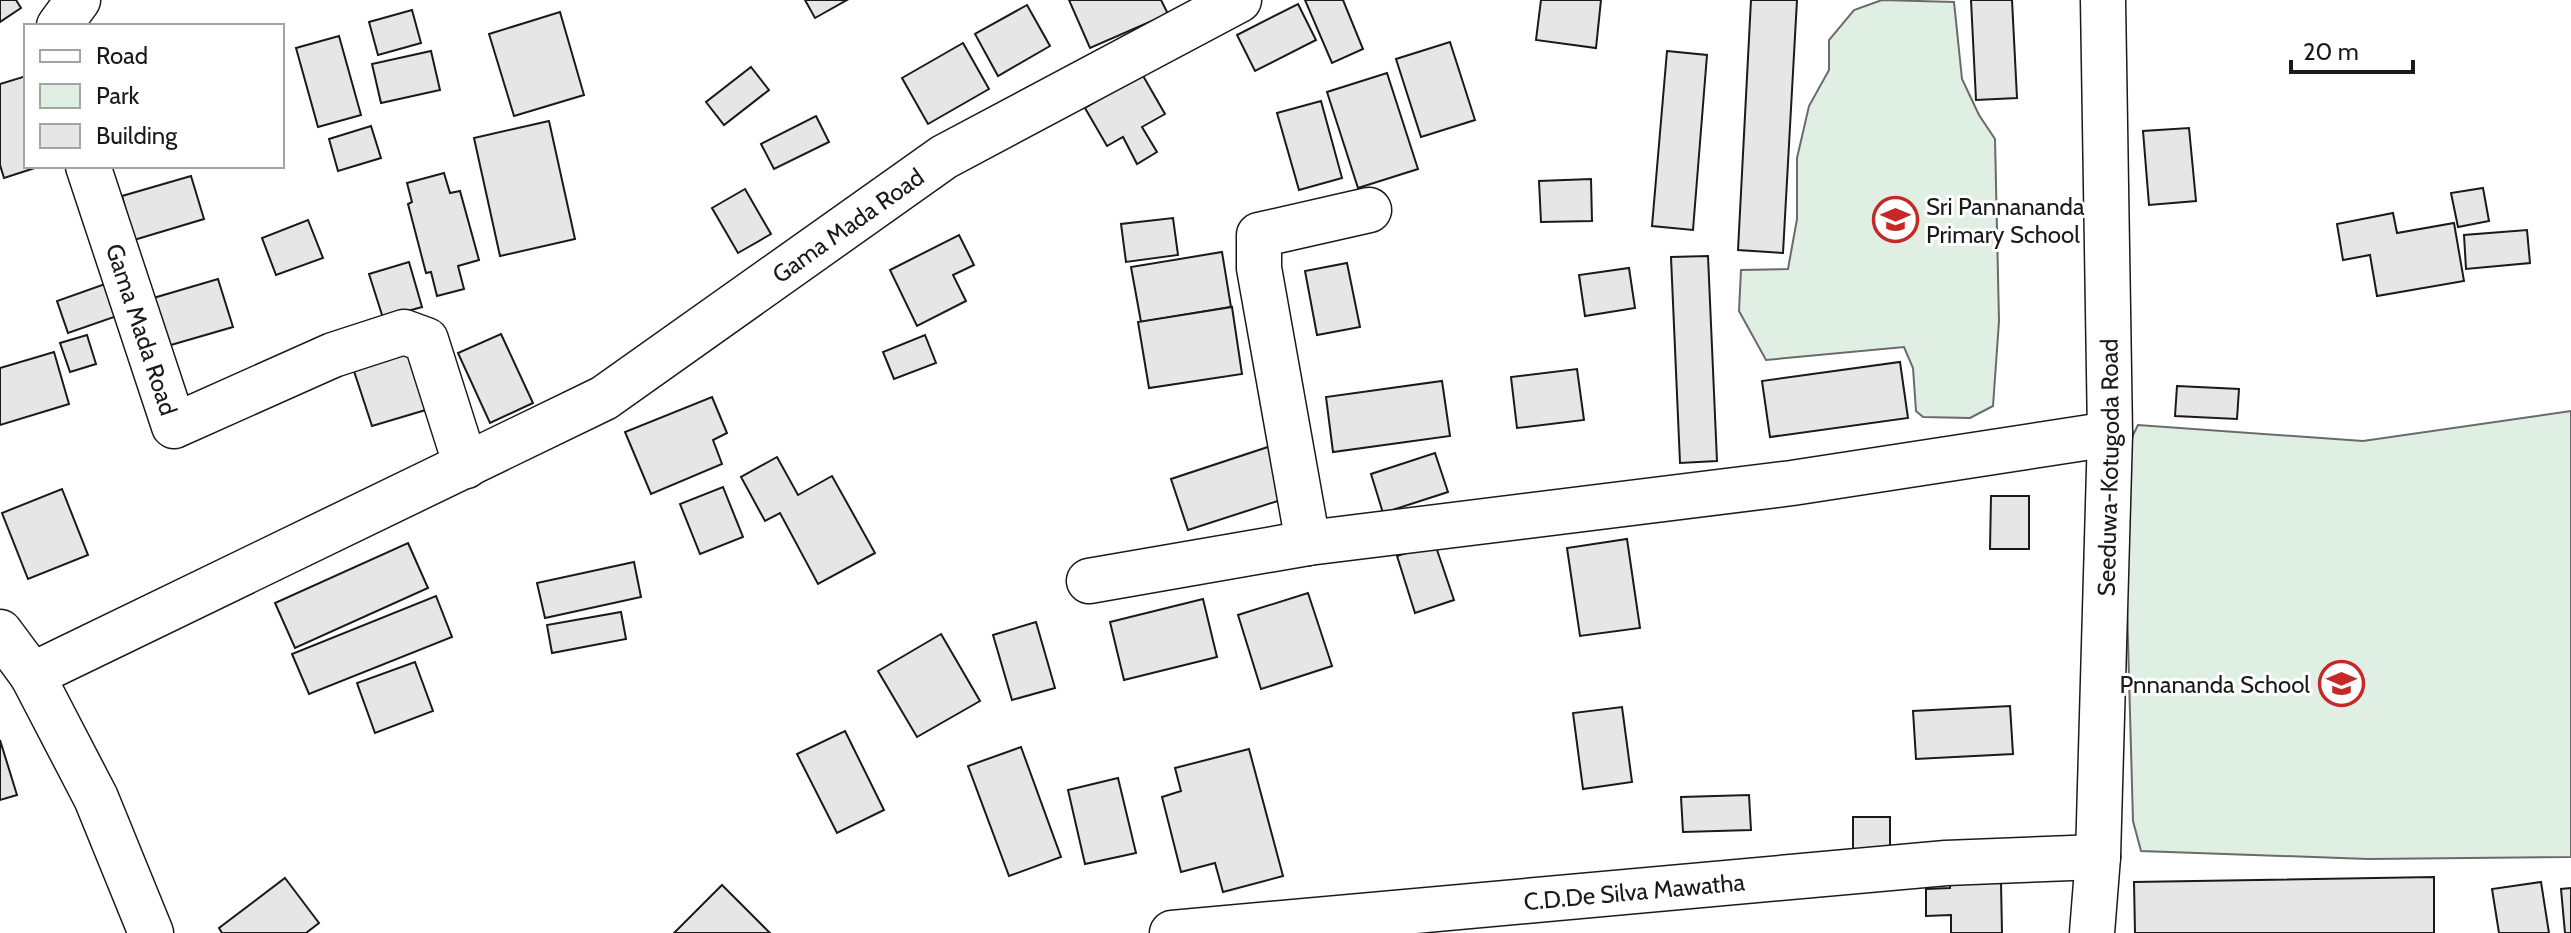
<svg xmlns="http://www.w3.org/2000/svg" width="2571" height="933" font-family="Cabin,sans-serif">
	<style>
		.green { fill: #e0efe3; stroke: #6a6a6a; stroke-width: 2 }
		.building { fill: #e6e6e6; stroke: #1a1a1a; stroke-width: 2 }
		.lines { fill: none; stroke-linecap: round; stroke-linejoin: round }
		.minor-casing { stroke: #1a1a1a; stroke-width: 47 }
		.major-casing { stroke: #1a1a1a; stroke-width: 47 }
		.minor { stroke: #fff; stroke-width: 44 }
		.major { stroke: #fff; stroke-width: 44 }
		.labels { text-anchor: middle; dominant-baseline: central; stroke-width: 6; stroke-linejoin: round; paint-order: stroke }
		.poi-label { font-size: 24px; fill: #1a1a1a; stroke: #fff; text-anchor: start }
		.street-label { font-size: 24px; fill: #1a1a1a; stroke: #fff }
	</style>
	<rect width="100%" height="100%" fill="#fff"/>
	<!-- green -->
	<g class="green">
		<path d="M1882 0 1954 2 1962 79 1979 115 1995 139 1999 321 1993 406 1970 418 1923 417 1916 411 1913 368 1904 347 1766 360 1739 311 1741 270 1788 269 1797 219V158L1809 106 1829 70V40L1854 10Z"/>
		<path d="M2571 411V857L2368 859 2141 851 2133 821 2125 533 2128 445 2138 425 2363 441Z"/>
	</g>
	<!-- building -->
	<g class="building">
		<path d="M0 0H16L21 8 0 22Z"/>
		<path d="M805 0H847L815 18Z"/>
		<path d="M1069 0H1161L1168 14 1090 48Z"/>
		<path d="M1305 0H1343L1363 49 1332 63Z"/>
		<path d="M1541 0H1601L1596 48 1536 40Z"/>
		<path d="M1751 0H1797L1783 253 1738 250Z"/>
		<path d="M1971 0H2012L2017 98 1976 100Z"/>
		<path d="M1298 4 1316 40 1255 71 1237 35Z"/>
		<path d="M1027 5 1050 46 998 76 975 34Z"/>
		<path d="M412 10 421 43 378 55 369 22Z"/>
		<path d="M560 12 584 95 514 116 489 34Z"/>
		<path d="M339 36 361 115 318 127 296 48Z"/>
		<path d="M1450 42 1475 120 1421 137 1396 59Z"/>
		<path d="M963 43 989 89 928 124 902 78Z"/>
		<path d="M431 51 440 90 381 103 372 64Z"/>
		<path d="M1667 51 1707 55 1693 230 1652 226Z"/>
		<path d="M751 67 769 90 724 125 706 102Z"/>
		<path d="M1387 73 1418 169 1358 188 1327 92Z"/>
		<path d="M1142 74 1165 114 1142 127 1157 152 1137 164 1123 137 1107 146 1085 108Z"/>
		<path d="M26 76V166H41L4 178 0 165V84Z"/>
		<path d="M1321 101 1342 178 1299 190 1277 113Z"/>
		<path d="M816 116 829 142 774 169 761 144Z"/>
		<path d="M549 121 575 239 500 256 474 138Z"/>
		<path d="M371 126 381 158 338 171 329 139Z"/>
		<path d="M2189 128 2196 201 2149 205 2143 131Z"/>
		<path d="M444 173 450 193 460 191 479 260 458 266 464 289 437 296 431 272 426 273 408 204 412 202 407 183Z"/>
		<path d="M191 176 204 219 134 240 122 196Z"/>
		<path d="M1591 179 1592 221 1541 222 1539 181Z"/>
		<path d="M2483 188 2489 221 2458 227 2451 193Z"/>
		<path d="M745 189 771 234 738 253 712 208Z"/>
		<path d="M2393 213 2397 233 2454 223 2464 281 2377 296 2370 255 2343 260 2337 224Z"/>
		<path d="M1173 218 1178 255 1126 262 1121 224Z"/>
		<path d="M308 220 323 258 276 275 262 238Z"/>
		<path d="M2527 230 2530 263 2466 269 2464 235Z"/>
		<path d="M959 235 974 265 953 275 966 301 917 326 890 270Z"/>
		<path d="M1222 252 1231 307 1141 322 1131 267Z"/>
		<path d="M1708 256 1717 461 1680 463 1671 257Z"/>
		<path d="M409 262 422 307 383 318 369 274Z"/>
		<path d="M1347 263 1360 327 1317 335 1305 271Z"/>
		<path d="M1629 268 1635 308 1585 316 1579 275Z"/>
		<path d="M218 279 233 327 164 347 150 299Z"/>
		<path d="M105 284 117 316 68 333 57 301Z"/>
		<path d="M1232 307 1242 374 1149 388 1138 322Z"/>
		<path d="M501 334 533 403 490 423 458 353Z"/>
		<path d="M87 335 96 364 70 372 60 343Z"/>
		<path d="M925 335 936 363 894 379 883 352Z"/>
		<path d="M409 344 429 409 372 426 351 362Z"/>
		<path d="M54 352 69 404 0 425V368Z"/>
		<path d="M1900 362 1908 418 1770 437 1762 381Z"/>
		<path d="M1577 369 1584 420 1517 428 1511 377Z"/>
		<path d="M1442 381 1450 436 1333 452 1326 397Z"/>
		<path d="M2177 386 2239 389 2237 419 2175 416Z"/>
		<path d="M712 397 727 433 713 440 722 464 651 494 625 432Z"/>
		<path d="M1277 444 1293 496 1188 530 1171 479Z"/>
		<path d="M1435 453 1448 492 1383 513 1371 474Z"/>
		<path d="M777 457 798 495 832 476 875 553 818 584 780 513 765 521 741 477Z"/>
		<path d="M723 487 743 537 700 554 680 504Z"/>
		<path d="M62 489 88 555 28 579 2 513Z"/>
		<path d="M1991 496H2029V549H1990Z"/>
		<path d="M1627 539 1640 628 1580 636 1567 548Z"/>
		<path d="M408 543 428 588 295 648 275 603Z"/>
		<path d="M1435 544 1454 600 1415 613 1397 556Z"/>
		<path d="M634 562 641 597 545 618 537 583Z"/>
		<path d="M1308 593 1332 666 1261 689 1238 615Z"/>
		<path d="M436 596 452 637 309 694 292 654Z"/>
		<path d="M1203 599 1217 657 1124 680 1110 622Z"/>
		<path d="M621 612 626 639 552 653 547 625Z"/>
		<path d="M1036 622 1055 688 1012 700 993 635Z"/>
		<path d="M941 634 980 701 917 737 878 671Z"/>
		<path d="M415 662 433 711 375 733 357 683Z"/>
		<path d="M2010 706 2013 754 1916 759 1913 711Z"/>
		<path d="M1622 707 1632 782 1583 789 1573 713Z"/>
		<path d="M845 731 884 810 837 833 797 754Z"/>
		<path d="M0 740 17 795 0 800Z"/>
		<path d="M1021 747 1061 857 1009 876 968 766Z"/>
		<path d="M1249 749 1283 876 1223 892 1215 863 1181 872 1162 797 1181 791 1175 768Z"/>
		<path d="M1118 778 1136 853 1085 864 1068 790Z"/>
		<path d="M1749 795 1751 830 1683 832 1681 797Z"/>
		<rect x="1853" y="817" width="37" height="34"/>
		<path d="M2434 877V933H2135L2134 882Z"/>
		<path d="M285 878 319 923 306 933H222L219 928Z"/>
		<path d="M2001 882 2002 933H1951V915L1926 916V889L1950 888V883Z"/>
		<path d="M2541 882 2549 933H2499L2492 889Z"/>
		<path d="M722 885 770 933H674Z"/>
		<path d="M2571 888V933H2565L2561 889Z"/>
	</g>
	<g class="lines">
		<defs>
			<g id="minor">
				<path d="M59 26 78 0"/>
				<path id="s1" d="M88 166 174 426 333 355 404 332 426 340 466 466"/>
				<path d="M1308 543 1259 268V235L1369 210"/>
				<path d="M1089 581 1308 543 1792 483 2110 434"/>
				<path id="s2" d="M0 632 32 675 604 398 944 157 1239 0"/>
				<path d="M32 675 96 798 151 933"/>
				<path id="s3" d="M1172 933 1946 863 2098 857"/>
			</g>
			<g id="major">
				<path id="s4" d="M2092 933 2098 857 2110 434 2103 0"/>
			</g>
		</defs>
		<!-- minor casing -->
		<use href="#minor" class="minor-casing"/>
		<!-- major casing -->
		<use href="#major" class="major-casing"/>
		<!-- minor -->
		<use href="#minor" class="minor"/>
		<!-- major -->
		<use href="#major" class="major"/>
	</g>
	<!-- icons -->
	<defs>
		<symbol id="school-ring" viewBox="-11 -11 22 22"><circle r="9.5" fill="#fff" stroke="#c62828" stroke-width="1.5"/><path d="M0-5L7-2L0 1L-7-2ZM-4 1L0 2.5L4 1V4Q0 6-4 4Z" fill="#c62828"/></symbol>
	</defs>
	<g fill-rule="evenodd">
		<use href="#school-ring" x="1870" y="194" width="51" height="51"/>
		<use href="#school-ring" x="2316" y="658" width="51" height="51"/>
	</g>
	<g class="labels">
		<!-- poi labels -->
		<g class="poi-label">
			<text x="1926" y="206">Sri Pannananda<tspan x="1926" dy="28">Primary School</tspan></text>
			<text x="2310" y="684" text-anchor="end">Pnnananda School</text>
		</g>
		<!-- street labels -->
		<g class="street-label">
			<text stroke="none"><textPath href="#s2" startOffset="988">Gama Mada Road</textPath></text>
			<text stroke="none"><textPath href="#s1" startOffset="172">Gama Mada Road</textPath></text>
			<text stroke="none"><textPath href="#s4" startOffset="466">Seeduwa-Kotugoda Road</textPath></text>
			<text stroke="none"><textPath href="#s3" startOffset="464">C.D.De Silva Mawatha</textPath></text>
		</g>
	</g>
	<!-- legend -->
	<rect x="24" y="24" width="260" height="144" fill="#ffffff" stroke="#a3a3a3" stroke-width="2"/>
	<rect x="40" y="50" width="40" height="12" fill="#ffffff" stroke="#a3a3a3" stroke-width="2"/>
	<text x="96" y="64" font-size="24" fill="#1a1a1a">Road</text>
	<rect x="40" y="84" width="40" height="24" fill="#e0efe3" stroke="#a3a3a3" stroke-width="2"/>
	<text x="96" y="104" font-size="24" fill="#1a1a1a">Park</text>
	<rect x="40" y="124" width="40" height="24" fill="#e6e6e6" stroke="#a3a3a3" stroke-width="2"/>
	<text x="96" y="144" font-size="24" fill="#1a1a1a">Building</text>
	<!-- scale -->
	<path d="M2291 60v12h122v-12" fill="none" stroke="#1a1a1a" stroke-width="4"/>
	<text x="2303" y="60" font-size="24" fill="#1a1a1a" stroke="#ffffff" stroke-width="6" paint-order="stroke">20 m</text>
</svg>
